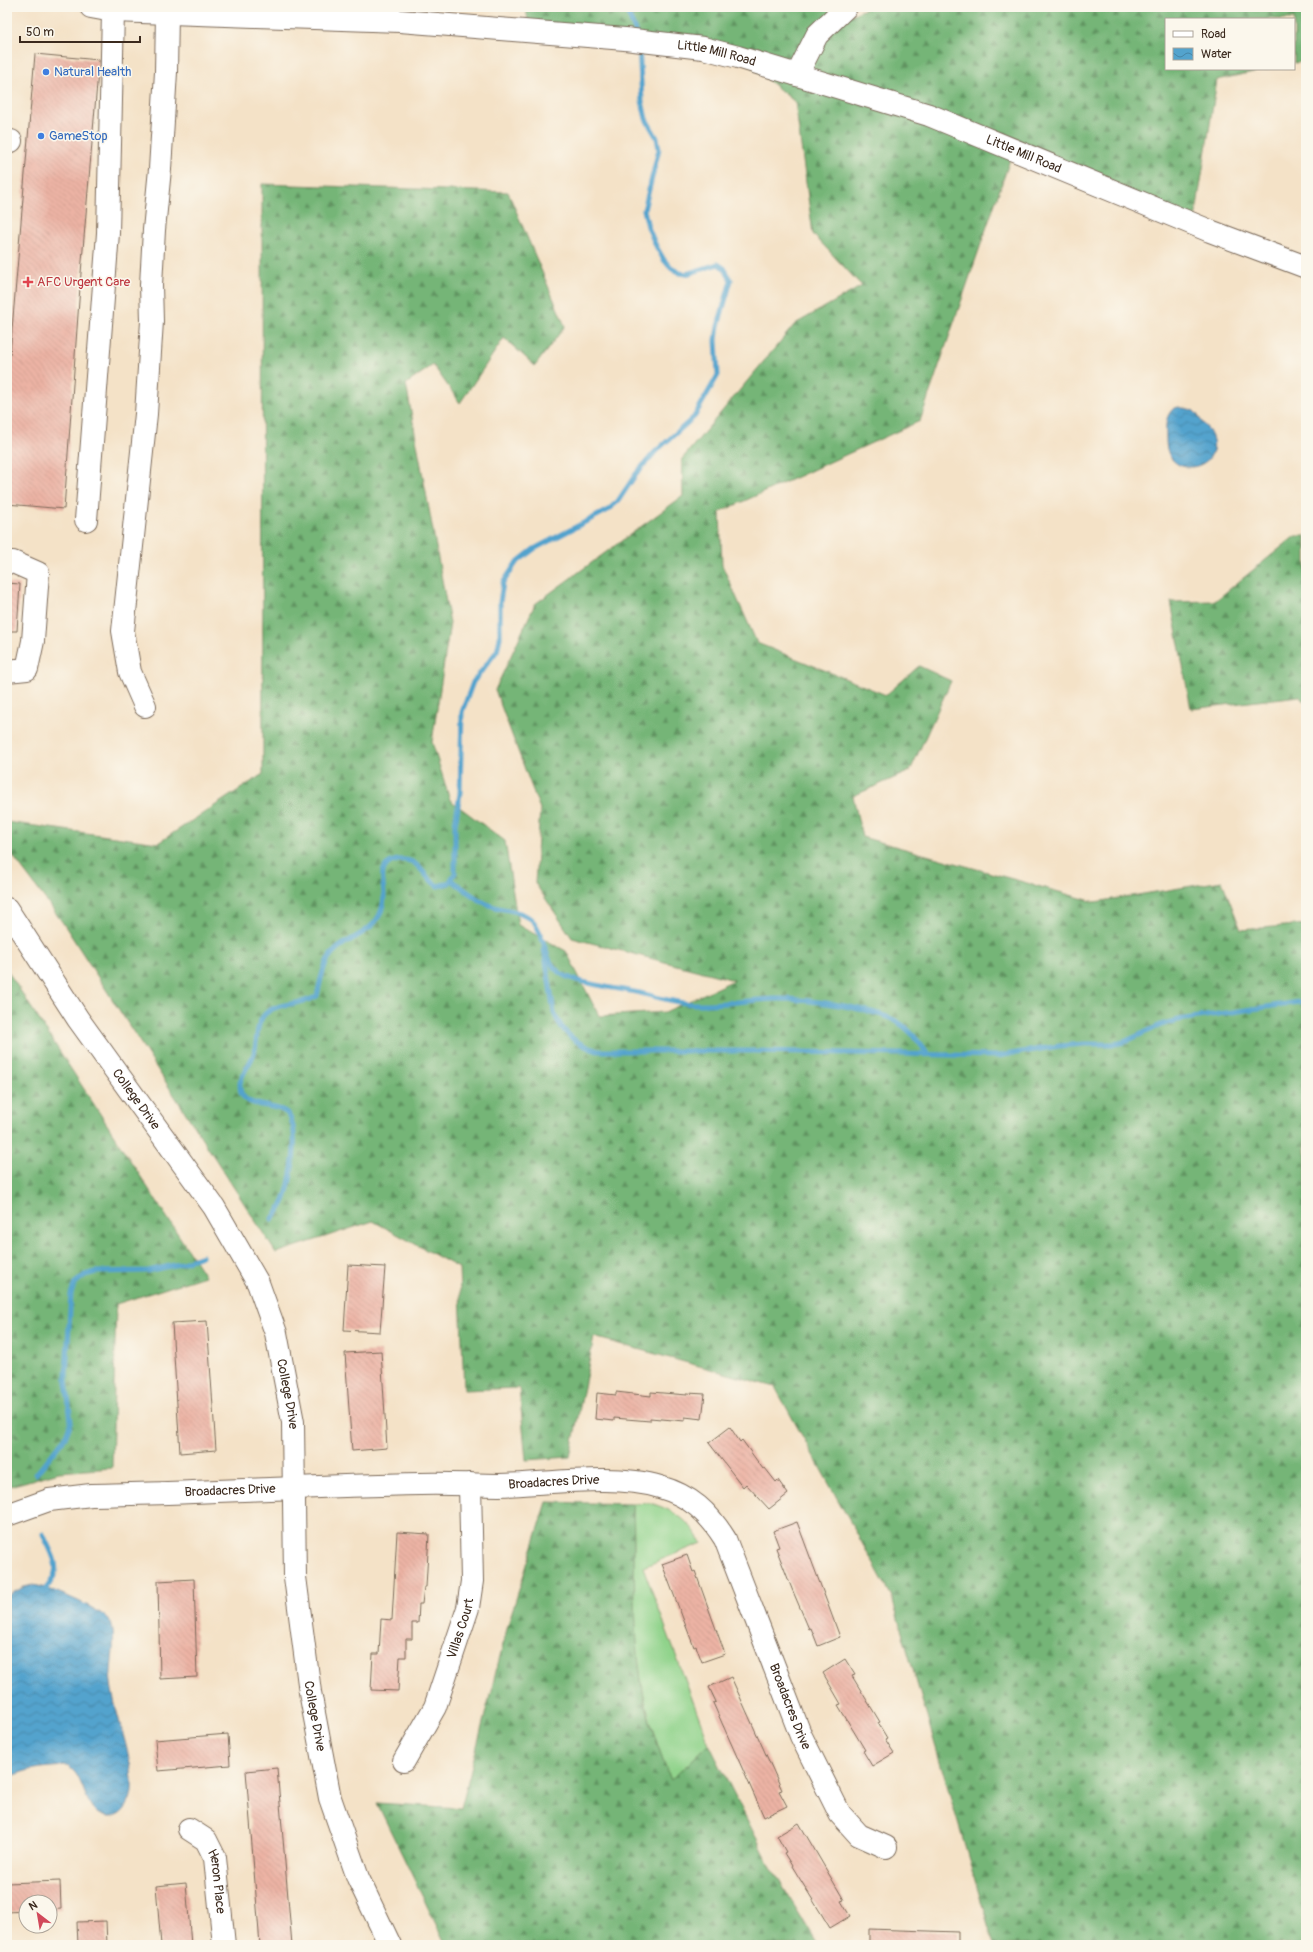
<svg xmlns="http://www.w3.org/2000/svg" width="1313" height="1952" font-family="Pangolin,sans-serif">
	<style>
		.grass { fill: #90d38b; stroke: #667e54 }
		.forest { fill: url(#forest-firs); stroke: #58704a }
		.water { fill: url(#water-waves); stroke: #476676 }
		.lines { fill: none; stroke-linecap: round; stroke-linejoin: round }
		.stream { stroke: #53a3cd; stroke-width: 5 }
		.building { fill: url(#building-back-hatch) }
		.minor-casing { stroke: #7c6a59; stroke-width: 24 }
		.major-casing { stroke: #7c6a59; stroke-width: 24 }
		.minor { stroke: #fff; stroke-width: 22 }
		.major { stroke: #fff; stroke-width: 22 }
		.shop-dot { fill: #3f7fe0; stroke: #fbf7ec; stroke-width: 1.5 }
		.health-dot { fill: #e0444e; stroke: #fbf7ec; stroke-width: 1.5 }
		.labels { text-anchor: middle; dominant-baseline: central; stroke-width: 3; stroke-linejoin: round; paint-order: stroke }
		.street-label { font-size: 13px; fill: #3b2a1e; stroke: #fbf7ec }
		.shop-label { font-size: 13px; fill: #366cbe; stroke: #fbf7ec; text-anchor: start }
		.health-label { font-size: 13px; fill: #be3a42; stroke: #fbf7ec; text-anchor: start }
	</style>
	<defs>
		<pattern id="forest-firs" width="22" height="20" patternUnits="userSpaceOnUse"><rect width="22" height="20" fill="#74b577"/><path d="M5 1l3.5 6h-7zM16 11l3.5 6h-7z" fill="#609361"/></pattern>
		<pattern id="water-waves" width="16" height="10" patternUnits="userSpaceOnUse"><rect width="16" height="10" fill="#53a3cd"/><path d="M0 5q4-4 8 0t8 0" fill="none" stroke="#4685a6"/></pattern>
		<pattern id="building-back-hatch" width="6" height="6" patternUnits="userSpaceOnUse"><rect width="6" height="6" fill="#ecb3a4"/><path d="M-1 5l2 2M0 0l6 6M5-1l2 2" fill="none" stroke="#cb9a8d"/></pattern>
	</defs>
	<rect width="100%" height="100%" fill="#fbf7ec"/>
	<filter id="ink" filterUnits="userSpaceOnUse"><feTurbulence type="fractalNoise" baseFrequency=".025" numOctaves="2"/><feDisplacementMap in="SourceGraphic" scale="8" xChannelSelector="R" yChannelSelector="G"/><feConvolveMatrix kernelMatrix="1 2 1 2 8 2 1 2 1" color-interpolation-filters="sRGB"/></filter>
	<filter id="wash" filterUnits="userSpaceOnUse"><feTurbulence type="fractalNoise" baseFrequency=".012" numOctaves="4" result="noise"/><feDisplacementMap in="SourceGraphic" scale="16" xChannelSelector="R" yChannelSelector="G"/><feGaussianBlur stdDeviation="0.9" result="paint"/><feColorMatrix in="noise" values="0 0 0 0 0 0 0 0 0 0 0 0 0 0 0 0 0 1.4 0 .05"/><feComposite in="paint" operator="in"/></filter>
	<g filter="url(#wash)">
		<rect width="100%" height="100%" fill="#f4e2c7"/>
		<!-- grass -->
		<path class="grass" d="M650 1503C674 1510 690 1521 702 1543L643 1567 709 1744 671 1781C658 1749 647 1715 641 1681 632 1623 635 1562 633 1504Z"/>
		<!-- forest -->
		<g class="forest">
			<path d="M526 7H842L851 15 870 7H1306V61L1294 63V19H1166V69H1267L1217 80 1195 219 1013 151 920 421 720 512 722 565 757 643 886 695 919 666 951 681 910 771 853 796 862 837 1095 902 1222 881 1241 930 1306 924V1945H994L891 1595 775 1387 594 1337 570 1457 526 1460 519 1388 464 1390 459 1268 373 1221 276 1253 63 923 7 848V822L158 843 263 774 262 184 508 192 565 326 535 366 504 338 460 403 433 365 406 384 450 623 432 742 450 800 505 841 518 925 566 951 599 1016 665 1012 734 980 572 938 535 883 540 809 495 690 535 604 683 496 682 459 795 324 862 286 813 234 795 102 743 60 530 36Z"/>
			<path d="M1295 536H1306V704L1299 696 1191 709 1171 602 1215 601Z"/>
			<path d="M7 970 205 1276 116 1304 112 1468 59 1472 7 1487Z"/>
			<path d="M547 1502 633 1504C635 1562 633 1623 641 1681 646 1715 658 1748 671 1780L709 1744 771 1867 818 1945H446L377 1803 461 1808 509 1621Z"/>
		</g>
		<!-- water -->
		<g class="water">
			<path d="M1179 407C1184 409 1189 408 1194 411 1198 414 1200 420 1203 423 1241 465 1165 489 1166 439 1166 427 1164 417 1174 408Z"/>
			<path d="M33 1585C49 1587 99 1608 109 1620 119 1632 109 1668 111 1683 115 1717 134 1757 132 1790 131 1802 123 1818 109 1817 82 1816 87 1775 67 1766 51 1767 18 1768 7 1781V1596L24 1587Z"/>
		</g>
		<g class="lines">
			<!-- stream -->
			<g class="stream">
				<path d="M625 7 637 35"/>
				<path d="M452 880C464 889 475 899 489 905 503 911 523 909 534 922 548 940 542 969 570 978 592 986 617 988 640 993 658 997 675 1003 694 1004 720 1005 748 1000 775 999 803 998 872 1008 896 1021 910 1029 918 1041 927 1053"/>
				<path d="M544 948 554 1013C563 1034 576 1044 598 1051H754L998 1056 1059 1046 1084 1044H1115L1124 1042 1161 1025 1178 1020 1306 1001"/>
				<path d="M272 1219C277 1214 281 1207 284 1201 291 1185 303 1121 284 1111 272 1104 251 1108 242 1095 240 1092 240 1087 240 1083 242 1073 251 1063 254 1053 258 1040 255 1023 266 1013 281 1001 302 1006 317 996 324 965 324 953 354 938 361 934 371 928 376 921 381 914 384 904 384 895 384 883 377 866 394 861 419 854 421 876 438 886L449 883 455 873V825L460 793 462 712 473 682 497 651 500 638V602L503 583 516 563 534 549 608 510 618 501 636 474 655 452 694 417 718 375 716 340 718 326 731 280 724 268 718 264 686 274 680 273 671 268 664 260 656 246 648 227 644 210 659 149 657 138 646 119 642 101 639 45"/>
				<path d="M36 1474 65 1438 71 1422 66 1379 67 1358 71 1294 75 1283 85 1275 96 1272 148 1271 179 1264 202 1256"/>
				<path d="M43 1534C54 1560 65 1568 43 1592"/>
			</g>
		</g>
		<g id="blocks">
			<!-- building -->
			<g class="building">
				<path d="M35 54 99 60 81 273 64 509 7 504V390Z"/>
				<path d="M7 583 20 584 17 631H7Z"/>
				<path d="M348 1265 385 1267 380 1332 344 1330Z"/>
				<path d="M207 1321 216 1450 180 1453 172 1323Z"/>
				<path d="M381 1351 387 1448 352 1451 345 1353Z"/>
				<path d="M616 1392 651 1396V1392L687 1395V1393L705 1394 702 1419 685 1417V1421L650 1418V1421L614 1418V1421L595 1419 597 1393 616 1395Z"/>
				<path d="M730 1427 740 1442 742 1440 763 1469 765 1468 776 1482 778 1480 788 1494 769 1509 746 1484 743 1487 709 1443Z"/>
				<path d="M797 1522 840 1637 818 1646 811 1628 809 1629 792 1589 776 1548 779 1547 773 1531Z"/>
				<path d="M397 1532 429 1534 426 1587H424L422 1604H419L418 1623H412V1639H406V1657H400L398 1691 371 1690 373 1654H379L381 1619 392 1620Z"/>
				<path d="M687 1555 693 1572 695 1571 725 1654 702 1662 696 1646 694 1647 662 1564Z"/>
				<path d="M194 1579 197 1677 160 1679 158 1581Z"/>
				<path d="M845 1659 855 1675 852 1676 880 1722 878 1723 887 1738 885 1739 894 1753 872 1766 863 1751 865 1750 838 1705 841 1704 823 1673Z"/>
				<path d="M731 1677 782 1790 779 1791 787 1806 764 1817 713 1703 716 1702 709 1687Z"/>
				<path d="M228 1734 230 1765 158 1771 155 1740Z"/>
				<path d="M277 1768 292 1945H260L246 1771Z"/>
				<path d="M799 1823 844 1900 841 1901 850 1916 830 1928 784 1853 786 1852 777 1836Z"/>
				<path d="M60 1881 61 1909 50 1910V1902H26V1911L7 1912V1883Z"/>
				<path d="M186 1883 191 1945H161L156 1886Z"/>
				<path d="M106 1921 107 1945H78L77 1922Z"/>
				<path d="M869 1929 958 1932V1945H869Z"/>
			</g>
		</g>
	</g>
	<g filter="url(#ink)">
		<use href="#blocks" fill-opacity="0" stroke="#7c6a59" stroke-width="1"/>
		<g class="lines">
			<defs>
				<g id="minor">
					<path id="s1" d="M91 7 113 11 400 21 625 39 703 48 738 57 929 115 1210 231 1306 267"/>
					<path d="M797 75 817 35 846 7"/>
					<path d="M7 141H11"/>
					<path d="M86 520 108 233 113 11"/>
					<path d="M7 562H13L38 573 33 641 27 669 7 671"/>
					<path d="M145 706 130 672 123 631 146 414 152 321 151 285 154 230 160 169 166 72 167 13"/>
					<path id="s2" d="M7 1515 49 1500 91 1495C201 1493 311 1486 420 1484 447 1483 473 1485 499 1485 547 1484 615 1473 660 1487 691 1496 708 1512 725 1539L801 1736 840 1814 859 1835 886 1847"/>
					<path id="s3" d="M404 1761 435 1707 468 1608 472 1581 470 1484"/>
					<path id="s4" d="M189 1829 206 1840 215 1858 224 1945"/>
				</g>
				<g id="major">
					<path id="s5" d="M7 909 78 1019 214 1207 258 1283 276 1333 293 1422 295 1577 310 1692 330 1798 358 1878 390 1945"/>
				</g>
			</defs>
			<!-- minor casing -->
			<use href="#minor" class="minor-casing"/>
			<!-- major casing -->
			<use href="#major" class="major-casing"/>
			<!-- minor -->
			<use href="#minor" class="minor"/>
			<!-- major -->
			<use href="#major" class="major"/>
		</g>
	</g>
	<!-- markers -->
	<g class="shop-dot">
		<circle cx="46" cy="72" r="4"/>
		<circle cx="41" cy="136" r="4"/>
	</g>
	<path class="health-dot" d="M26 276h4v4h4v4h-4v4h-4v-4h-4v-4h4z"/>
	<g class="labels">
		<!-- street labels -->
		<g class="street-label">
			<text stroke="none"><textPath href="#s1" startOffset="628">Little Mill Road</textPath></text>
			<text stroke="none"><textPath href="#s1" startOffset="952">Little Mill Road</textPath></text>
			<text stroke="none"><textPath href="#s5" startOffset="230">College Drive</textPath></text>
			<text stroke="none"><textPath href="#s5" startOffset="566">College Drive</textPath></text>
			<text stroke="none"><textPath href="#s2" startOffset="550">Broadacres Drive</textPath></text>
			<text stroke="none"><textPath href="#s2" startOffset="226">Broadacres Drive</textPath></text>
			<text stroke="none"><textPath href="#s3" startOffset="145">Villas Court</textPath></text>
			<text stroke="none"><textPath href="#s2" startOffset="922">Broadacres Drive</textPath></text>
			<text stroke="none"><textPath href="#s5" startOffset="890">College Drive</textPath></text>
			<text stroke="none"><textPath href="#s4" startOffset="64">Heron Place</textPath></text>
		</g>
		<!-- shop labels -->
		<g class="shop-label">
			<text x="54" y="72">Natural Health</text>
			<text x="49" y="136">GameStop</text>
		</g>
		<!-- health labels -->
		<g class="health-label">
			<text x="37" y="282">AFC Urgent Care</text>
		</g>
	</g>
	<!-- margin -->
	<rect width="1313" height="1952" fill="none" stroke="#fbf7ec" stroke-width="24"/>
	<!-- legend -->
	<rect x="1165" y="18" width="130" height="52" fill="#fbf7ec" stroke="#aea59a"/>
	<rect x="1173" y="31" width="20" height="6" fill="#ffffff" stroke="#aea59a"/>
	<text x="1201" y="38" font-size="12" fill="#3b2a1e">Road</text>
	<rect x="1173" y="48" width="20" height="12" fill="url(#water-waves)" stroke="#aea59a"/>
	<text x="1201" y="58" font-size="12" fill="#3b2a1e">Water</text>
	<!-- north arrow -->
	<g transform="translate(38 1914) rotate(329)"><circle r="19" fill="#fbf7ec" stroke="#aea59a"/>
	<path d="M0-3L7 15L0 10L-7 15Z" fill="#d1495b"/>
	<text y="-6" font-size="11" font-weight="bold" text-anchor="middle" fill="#3b2a1e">N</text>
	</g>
	<!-- scale -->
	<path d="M20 36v6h120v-6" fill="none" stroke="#3b2a1e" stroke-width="2"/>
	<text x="26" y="36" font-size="12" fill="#3b2a1e" stroke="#fbf7ec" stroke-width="3" paint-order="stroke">50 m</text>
</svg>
